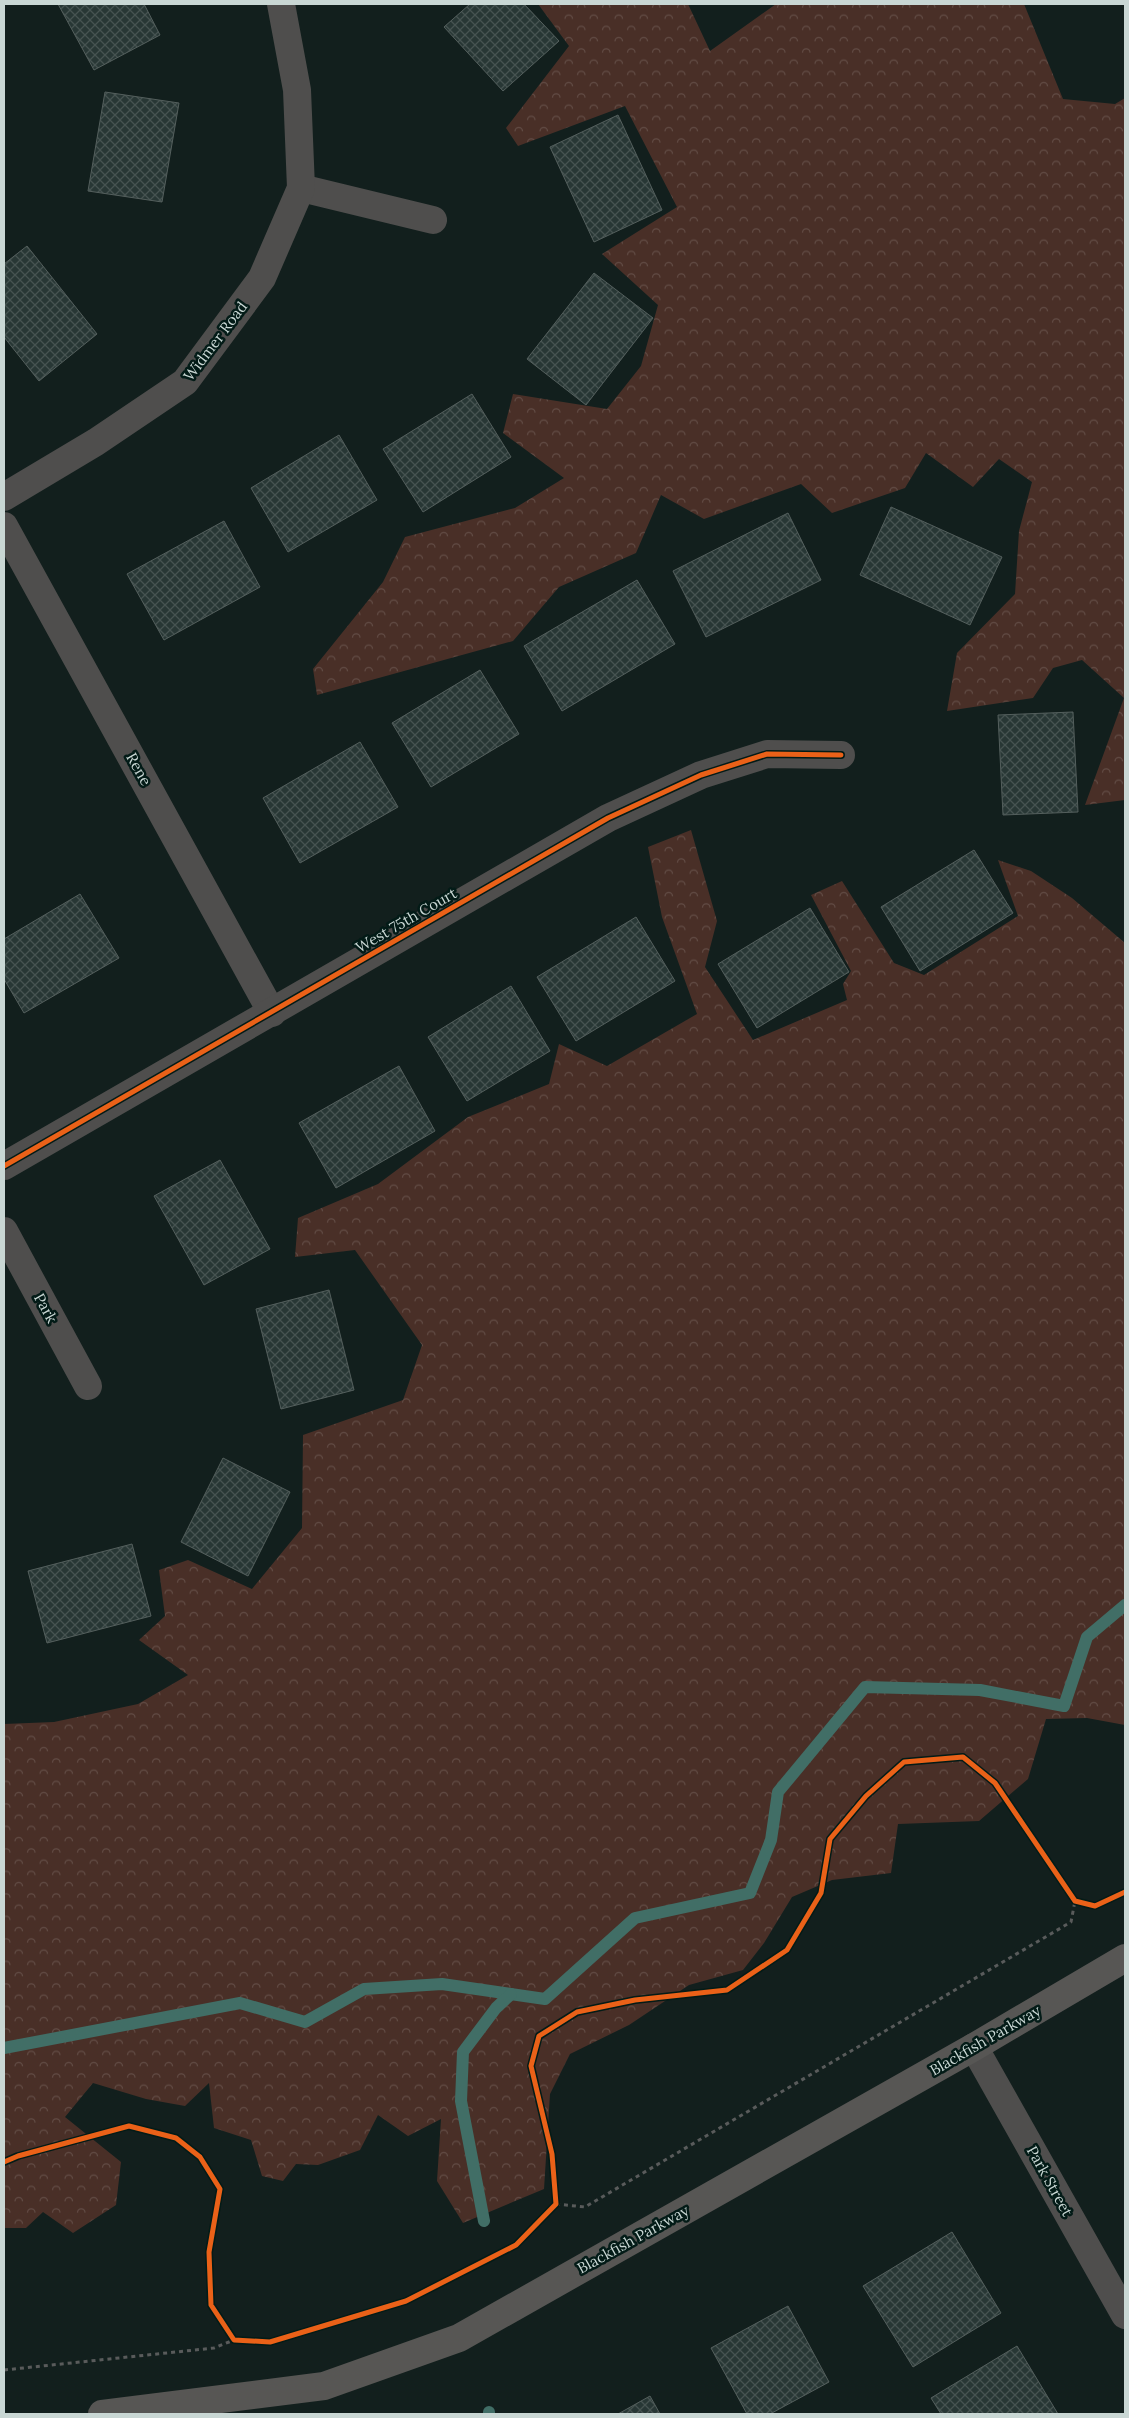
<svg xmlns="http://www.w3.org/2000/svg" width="1129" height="2418" font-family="Lora,serif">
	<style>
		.forest { fill: url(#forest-crowns) }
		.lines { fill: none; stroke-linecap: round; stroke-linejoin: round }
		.stream { stroke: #416e66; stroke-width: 12 }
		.building { fill: url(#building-cross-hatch); stroke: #545f5d }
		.path { stroke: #595b5b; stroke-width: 3; stroke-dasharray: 4 4; stroke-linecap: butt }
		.minor { stroke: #4f4e4d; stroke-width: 28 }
		.major { stroke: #575654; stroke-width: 28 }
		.cycleway-casing { stroke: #031b17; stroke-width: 8 }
		.cycleway { stroke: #ea6118; stroke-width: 5 }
		.labels { text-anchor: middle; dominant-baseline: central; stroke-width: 5; stroke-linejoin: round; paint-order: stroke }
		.street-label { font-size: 15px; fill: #c9d7d4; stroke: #031b17 }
	</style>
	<defs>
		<pattern id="forest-crowns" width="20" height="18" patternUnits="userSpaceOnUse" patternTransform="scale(1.25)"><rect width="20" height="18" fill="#492f27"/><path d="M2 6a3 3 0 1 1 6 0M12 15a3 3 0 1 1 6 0" fill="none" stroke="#624c45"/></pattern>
		<pattern id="building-cross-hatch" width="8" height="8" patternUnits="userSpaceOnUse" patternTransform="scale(1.25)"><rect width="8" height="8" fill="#283735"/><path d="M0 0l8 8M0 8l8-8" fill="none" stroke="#465351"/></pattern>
	</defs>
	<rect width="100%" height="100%" fill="#121f1d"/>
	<!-- forest -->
	<g class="forest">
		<path d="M538 4H688L710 51 776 4H1024L1063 99 1115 104 1125 98V800L1085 805 1124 698 1082 660 1053 668 1033 698 947 711 957 653 1015 594 1019 531 1032 482 999 459 973 487 926 453 905 488 832 513 801 484 704 519 661 495 636 553 559 587 513 641 317 695 313 669 383 582 405 537 515 508 564 478 503 433 513 394 607 409 641 366 658 305 602 254 677 207 625 106 518 146 506 128 569 46Z"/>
		<path d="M691 830 717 921 705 967 753 1040 847 1000 843 984 851 971 811 895 842 881 894 963 924 975 1018 916 998 860 1031 871 1072 898 1125 943V1725L1087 1718 1046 1719 1028 1779 979 1821 898 1824 891 1873 832 1880 792 1897 764 1943 743 1970 689 1985 629 2025 570 2054 550 2094 544 2189 463 2223 437 2181 441 2119 408 2136 378 2115 360 2150 318 2165 296 2164 283 2181 262 2176 251 2140 214 2128 209 2083 185 2106 146 2099 93 2083 65 2117 121 2162 116 2205 73 2233 43 2212 26 2228H4V1724L54 1722 138 1704 188 1675 139 1640 165 1616 159 1570 188 1560 252 1589 302 1528 303 1435 403 1400 422 1345 355 1250 295 1257 298 1218 378 1184 468 1117 549 1084 559 1044 607 1066 697 1014 662 917 648 847Z"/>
	</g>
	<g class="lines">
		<!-- stream -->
		<g class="stream">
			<path d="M4 2048 240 2003 305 2022 364 1989 442 1984 545 1999 635 1918 750 1893 771 1840 778 1792 865 1687 980 1690 1064 1706 1087 1637 1125 1605"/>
			<path d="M484 2221 461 2101 463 2052 496 2008 511 1994"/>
			<path d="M489 2414V2412"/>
		</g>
	</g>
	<!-- building -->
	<g class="building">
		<path d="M58 4H144L160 35 94 70Z"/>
		<path d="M470 4H524L559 41 503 91 444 27Z"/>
		<path d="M105 92 179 103 162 202 88 191Z"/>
		<path d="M618 115 662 210 594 242 550 147Z"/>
		<path d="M27 246 97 334 39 381 4 337V264Z"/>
		<path d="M594 273 653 318 586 405 527 359Z"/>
		<path d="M472 394 511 457 423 512 383 449Z"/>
		<path d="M339 435 377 500 288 552 251 488Z"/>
		<path d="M891 507 1002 557 970 625 860 575Z"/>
		<path d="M788 513 821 580 706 637 673 571Z"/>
		<path d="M224 521 260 587 164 640 127 574Z"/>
		<path d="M637 580 675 644 562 711 524 646Z"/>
		<path d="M480 670 519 734 431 787 392 723Z"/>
		<path d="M1073 712 1078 812 1003 815 998 715Z"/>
		<path d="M360 742 398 807 300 863 263 798Z"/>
		<path d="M974 850 1013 913 920 971 881 907Z"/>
		<path d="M80 894 119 958 24 1013 4 979V939Z"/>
		<path d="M810 908 849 972 757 1028 718 964Z"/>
		<path d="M636 917 675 981 576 1041 537 977Z"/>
		<path d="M511 986 550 1051 467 1101 428 1037Z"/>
		<path d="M399 1066 435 1131 336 1188 299 1123Z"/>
		<path d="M220 1160 270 1249 204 1285 154 1196Z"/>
		<path d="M329 1290 354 1390 281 1409 256 1309Z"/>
		<path d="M223 1458 290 1492 248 1576 181 1542Z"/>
		<path d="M132 1544 151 1616 47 1643 28 1571Z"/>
		<path d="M952 2232 1001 2313 913 2367 863 2286Z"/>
		<path d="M788 2306 829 2382 770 2414H747L711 2348Z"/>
		<path d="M1017 2346 1058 2414H941L931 2398Z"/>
		<path d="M650 2396 660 2414H618Z"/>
	</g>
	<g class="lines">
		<!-- path -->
		<g class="path">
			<path d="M556 2204 585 2207 1071 1922 1075 1901"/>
			<path d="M4 2370 214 2348 234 2340"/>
		</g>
		<!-- minor -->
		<g class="minor">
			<path d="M301 188 433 220"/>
			<path d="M4 497 96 442 185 382 262 278 301 188 297 90 281 4"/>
			<path d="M4 526 272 1013"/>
			<path d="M4 1166 608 818 701 775 767 754 841 755"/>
			<path d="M4 1231 88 1386"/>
			<path d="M974 2047 1125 2315"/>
		</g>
		<!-- major -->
		<path class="major" d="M102 2414 324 2386 459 2338 974 2047 1125 1958"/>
		<defs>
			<g id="cycleway">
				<path d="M4 1166 608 818 701 775 767 754 841 755"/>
				<path d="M4 2162 18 2156 129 2126 176 2138 200 2157 220 2189 209 2252 211 2305 234 2340 270 2342 406 2301 516 2245 556 2204 552 2154 531 2066 539 2036 577 2012 635 2000 727 1990 787 1950 821 1893 830 1839 866 1796 904 1762 963 1757 995 1783 1075 1901 1095 1906 1125 1892"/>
			</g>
		</defs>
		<!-- cycleway casing -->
		<use href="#cycleway" class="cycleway-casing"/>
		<!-- cycleway -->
		<use href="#cycleway" class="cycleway"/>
	</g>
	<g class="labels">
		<!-- street labels -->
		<g class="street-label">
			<text transform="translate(215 341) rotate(-53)">Widmer Road</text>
			<text transform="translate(139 769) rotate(61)">Rene</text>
			<text transform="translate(406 920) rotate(-30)">West 75th Court</text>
			<text transform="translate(46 1308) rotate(61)">Park</text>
			<text transform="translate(985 2040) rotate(-30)">Blackfish Parkway</text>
			<text transform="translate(1050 2181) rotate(61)">Park Street</text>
			<text transform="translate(633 2239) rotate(-29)">Blackfish Parkway</text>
		</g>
	</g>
	<!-- border -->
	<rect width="1129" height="2418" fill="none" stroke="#c9d7d4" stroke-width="10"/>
</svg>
